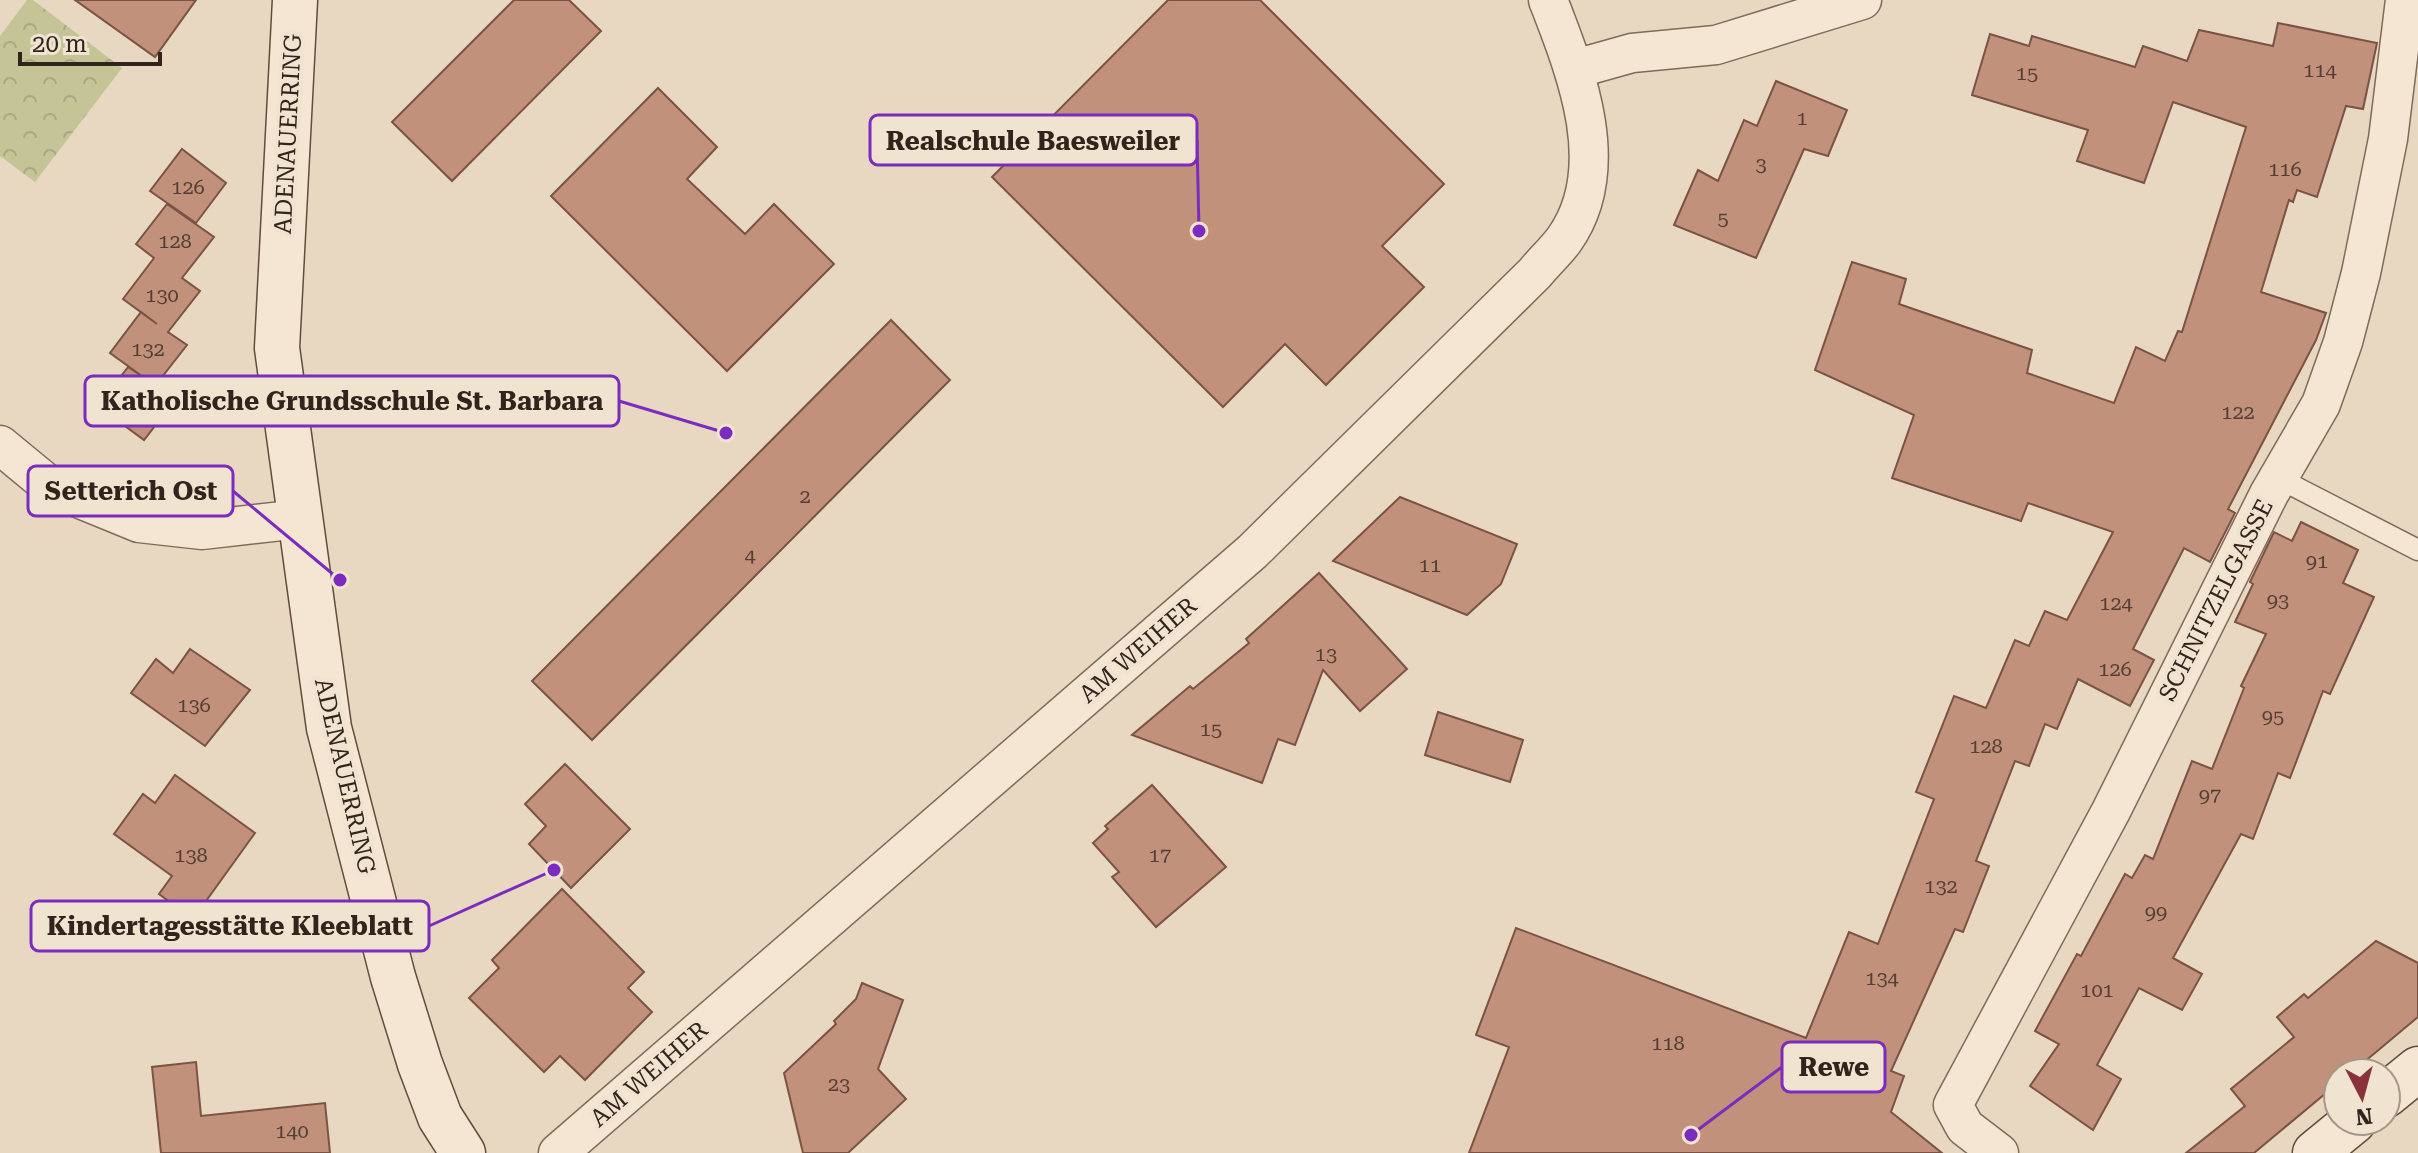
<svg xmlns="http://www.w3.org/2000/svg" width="2418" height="1153" font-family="'Roboto Serif',serif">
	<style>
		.forest { fill: url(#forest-crowns) }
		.building { fill: #c2917b; stroke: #7b5344; stroke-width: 2 }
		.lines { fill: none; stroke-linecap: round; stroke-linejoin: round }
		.lane-casing { stroke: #7f6a5b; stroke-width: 23 }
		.street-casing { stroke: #7f6a5b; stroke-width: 41 }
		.secondary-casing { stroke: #614c3e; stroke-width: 47 }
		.lane { stroke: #f4e6d3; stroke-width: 20 }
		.street { stroke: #f4e6d3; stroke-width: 38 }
		.secondary { stroke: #f4e6d3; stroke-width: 44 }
		.labels { text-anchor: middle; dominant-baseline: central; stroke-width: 8; stroke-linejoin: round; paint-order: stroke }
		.number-label { font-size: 20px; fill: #553f34 }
		.street-label { font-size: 24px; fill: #31241d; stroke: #f0e3d0 }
		.leader { fill: none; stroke: #7b2cbf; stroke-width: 3 }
		.callout-dot { fill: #7b2cbf; stroke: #f0e3d0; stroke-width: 3 }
		.callout { fill: #f0e3d0; stroke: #7b2cbf; stroke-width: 3 }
		.callout-label { font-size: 26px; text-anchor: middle; font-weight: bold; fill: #31241d }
	</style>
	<defs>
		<pattern id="forest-crowns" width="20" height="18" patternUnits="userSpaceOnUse" patternTransform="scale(2)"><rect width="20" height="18" fill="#c4c497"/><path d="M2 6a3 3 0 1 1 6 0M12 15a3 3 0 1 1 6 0" fill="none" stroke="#a9a882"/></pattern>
	</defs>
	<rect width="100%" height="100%" fill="#e8d8c1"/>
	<!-- forest -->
	<path class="forest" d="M27 0H33L122 68 35 182 0 156V36Z"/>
	<!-- building -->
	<g class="building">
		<path d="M75 0H196L155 57Z"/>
		<path d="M514 0H569L601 31 452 181 392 122Z"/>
		<path d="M1168 0H1260L1444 184 1382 246 1424 287 1326 385 1285 344 1223 407 992 177Z"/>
		<path d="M2278 23 2377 43 2363 109 2346 106 2317 197 2297 190 2293 202 2289 200 2261 292 2326 313 2316 340 2228 509 2235 513 2210 562 2184 548 2133 649 2154 660 2130 706 2078 679 2057 729 2045 724 2029 766 2015 761 1976 861 1989 866 1963 932 1955 929 1891 1071 1904 1076 1891 1112 1942 1153H1469L1509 1047 1476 1035 1516 928 1806 1038 1849 932 1878 944 1934 799 1916 792 1954 696 1986 708 2015 640 2029 646 2045 611 2067 620 2113 532 2028 503 2021 521 1892 478 1914 415 1815 370 1852 262 1906 279 1899 304 2032 350 2027 373 2114 403 2136 347 2165 361 2178 331 2182 332 2246 127 2173 102 2144 183 2077 161 2088 130 1972 95 1990 34 2029 46 2032 36 2135 67 2143 46 2187 61 2199 30 2273 46Z"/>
		<path d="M1776 81 1847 110 1828 156 1804 149 1756 258 1674 225 1698 170 1718 181 1744 120 1757 126Z"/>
		<path d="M658 88 717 147 687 179 745 234 774 204 834 264 727 371 551 196Z"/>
		<path d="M182 149 226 183 196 223 150 191Z"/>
		<path d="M167 204 214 237 182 278 200 291 168 332 187 345 155 386 175 400 144 440 98 406 128 367 146 379 110 353 141 312 157 324 123 299 154 258 136 244Z"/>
		<path d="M891 320 950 380 592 740 532 681Z"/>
		<path d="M1400 497 1517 544 1501 584 1467 615 1333 561Z"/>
		<path d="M2301 522 2358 550 2343 583 2374 597 2330 694 2323 691 2290 778 2278 773 2253 839 2241 834 2173 958 2202 974 2182 1010 2139 988 2097 1065 2121 1079 2093 1130 2030 1086 2059 1044 2035 1031 2077 954 2081 956 2125 874 2132 878 2145 855 2153 859 2192 761 2212 769 2244 688 2241 686 2266 634 2235 622 2253 584 2250 582 2274 532 2292 541Z"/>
		<path d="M1319 573 1407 669 1360 711 1323 670 1295 745 1278 739 1262 783 1132 735 1190 686 1193 689 1249 643 1246 639Z"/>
		<path d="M190 649 250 690 205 746 131 693 156 659 173 673Z"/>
		<path d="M1438 712 1523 740 1510 782 1425 755Z"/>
		<path d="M565 764 630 829 571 888 529 844 546 826 525 804Z"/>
		<path d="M175 775 255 833 193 919 159 894 172 876 114 834 143 794 155 803Z"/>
		<path d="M1152 785 1226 867 1156 927 1112 877 1119 872 1093 843 1108 829 1105 826Z"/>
		<path d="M562 889 644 972 628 988 652 1012 585 1080 560 1056 544 1072 469 998 499 968 492 960Z"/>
		<path d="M2376 941 2418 963V1017L2351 1073H2338V1083L2254 1153H2186L2245 1106 2231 1089 2294 1037 2277 1017 2304 994 2308 998Z"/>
		<path d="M862 983 903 1000 878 1069 906 1099 848 1153H803L784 1073 836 1024 834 1021 856 999Z"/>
		<path d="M196 1062 201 1116 325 1103 330 1153H161L152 1067Z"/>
	</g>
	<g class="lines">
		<defs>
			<path id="lane" d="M2278 478 2418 550"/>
			<g id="street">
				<path d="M1575 69 1632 53 1716 45 1862 0"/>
				<path d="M0 445 51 487 139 523 202 530 300 519"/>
				<path d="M558 1153 1252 552 1535 273C1544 262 1555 252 1564 240 1615 169 1576 72 1548 0"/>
				<path d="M1999 1153 1965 1127 1953 1105 2111 811 2269 494 2321 404 2343 342 2361 273 2388 139 2405 0"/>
			</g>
			<g id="secondary">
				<path d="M295 0 277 348 329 728 393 977 420 1064 440 1117 463 1153"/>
				<path d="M2386 1095 2418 1069"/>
				<path d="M2315 1153 2354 1121"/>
			</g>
		</defs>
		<!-- lane casing -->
		<use href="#lane" class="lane-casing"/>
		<!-- street casing -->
		<use href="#street" class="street-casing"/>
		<!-- secondary casing -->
		<use href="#secondary" class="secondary-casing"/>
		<!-- lane -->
		<use href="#lane" class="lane"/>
		<!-- street -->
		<use href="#street" class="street"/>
		<!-- secondary -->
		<use href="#secondary" class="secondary"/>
	</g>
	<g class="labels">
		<!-- number labels -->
		<g class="number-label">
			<text x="2320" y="70">114</text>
			<text x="2027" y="73">15</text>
			<text x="1802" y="118">1</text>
			<text x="1761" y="164">3</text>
			<text x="2285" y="169">116</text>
			<text x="188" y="187">126</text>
			<text x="1723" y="218">5</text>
			<text x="175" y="241">128</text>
			<text x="162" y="295">130</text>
			<text x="148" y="349">132</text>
			<text x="2238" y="412">122</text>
			<text x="805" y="496">2</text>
			<text x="750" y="555">4</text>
			<text x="2317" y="561">91</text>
			<text x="1430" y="565">11</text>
			<text x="2278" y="600">93</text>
			<text x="2116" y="603">124</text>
			<text x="1326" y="654">13</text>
			<text x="2115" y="669">126</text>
			<text x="194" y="705">136</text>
			<text x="2273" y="716">95</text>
			<text x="1211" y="729">15</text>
			<text x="1986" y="746">128</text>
			<text x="2210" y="795">97</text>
			<text x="191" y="855">138</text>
			<text x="1160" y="855">17</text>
			<text x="1941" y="886">132</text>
			<text x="2156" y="912">99</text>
			<text x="1882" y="978">134</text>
			<text x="2097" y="990">101</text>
			<text x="1668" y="1043">118</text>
			<text x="839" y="1084">23</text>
			<text x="292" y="1131">140</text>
		</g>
		<!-- street labels -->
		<g class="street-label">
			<text transform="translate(288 134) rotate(-87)">ADENAUERRING</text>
			<text transform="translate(2216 600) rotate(-63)">SCHNITZELGASSE</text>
			<text transform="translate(1138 650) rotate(-41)">AM WEIHER</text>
			<text transform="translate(345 776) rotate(77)">ADENAUERRING</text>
			<text transform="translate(649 1074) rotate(-41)">AM WEIHER</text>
		</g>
	</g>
	<!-- callouts -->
	<path class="leader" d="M1199 231L1197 140M726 433L619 401M340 580L233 491M554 870L429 926M1691 1135L1782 1067"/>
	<g class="callout-dot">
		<circle cx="1199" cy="231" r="8"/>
		<circle cx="726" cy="433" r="8"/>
		<circle cx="340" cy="580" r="8"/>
		<circle cx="554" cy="870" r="8"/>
		<circle cx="1691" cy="1135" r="8"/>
	</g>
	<g class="callout">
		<rect x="870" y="115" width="327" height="50" rx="8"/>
		<rect x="85" y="376" width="534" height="50" rx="8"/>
		<rect x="28" y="466" width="205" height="50" rx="8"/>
		<rect x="31" y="901" width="398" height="50" rx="8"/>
		<rect x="1782" y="1042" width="103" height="50" rx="8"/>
	</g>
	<g class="callout-label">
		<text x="1033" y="150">Realschule Baesweiler</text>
		<text x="352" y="410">Katholische Grundsschule St. Barbara</text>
		<text x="131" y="500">Setterich Ost</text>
		<text x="230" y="935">Kindertagesstätte Kleeblatt</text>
		<text x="1834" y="1076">Rewe</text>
	</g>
	<!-- north arrow -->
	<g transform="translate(2362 1097) rotate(174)"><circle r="38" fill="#f0e3d0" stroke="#a49788" stroke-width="2"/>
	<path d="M0-6L14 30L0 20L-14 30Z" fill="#87323c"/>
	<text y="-12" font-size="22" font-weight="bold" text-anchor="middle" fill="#31241d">N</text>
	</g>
	<!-- scale -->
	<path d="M20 52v12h140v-12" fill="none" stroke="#31241d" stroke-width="4"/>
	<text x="32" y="52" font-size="24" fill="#31241d" stroke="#f0e3d0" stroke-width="6" paint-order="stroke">20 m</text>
</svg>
